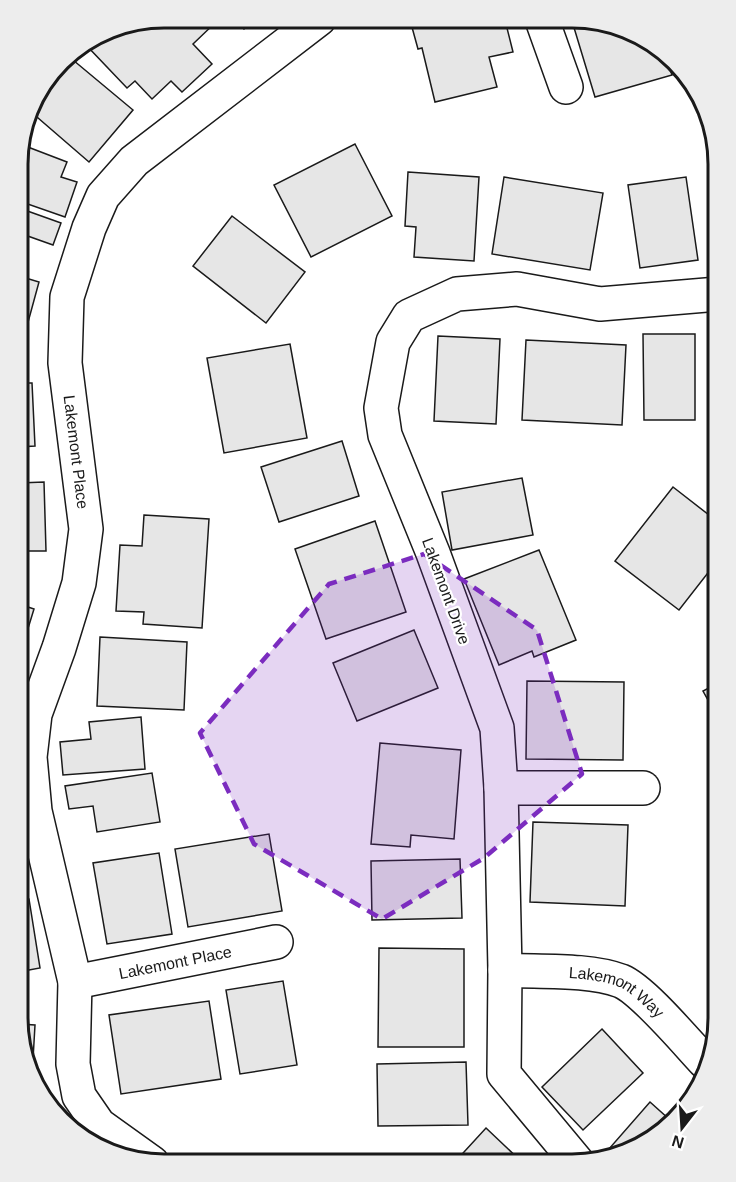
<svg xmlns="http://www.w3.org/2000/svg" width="736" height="1182" font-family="Helvetica,sans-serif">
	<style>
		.building { fill: #e6e6e6; stroke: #1a1a1a; stroke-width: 1.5 }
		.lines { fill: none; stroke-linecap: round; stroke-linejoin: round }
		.minor-casing { stroke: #1a1a1a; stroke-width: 36 }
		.minor { stroke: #fff; stroke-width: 33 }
		.marked { fill: #7b2cbf; fill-opacity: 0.2; stroke: #7b2cbf; stroke-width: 4.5; stroke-dasharray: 12 8; stroke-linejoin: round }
		.labels { text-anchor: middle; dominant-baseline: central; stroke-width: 4.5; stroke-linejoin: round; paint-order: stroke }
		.street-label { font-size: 16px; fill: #1a1a1a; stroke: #fff }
		.rim { fill: none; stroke: #1a1a1a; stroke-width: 3 }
	</style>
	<rect width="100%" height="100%" fill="#fff"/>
	<!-- building -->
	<g class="building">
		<path d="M164 18H213L216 22 193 44 212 64 182 92 171 81 152 99 135 81 127 88 87 46 109 29Z"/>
		<path d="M233 18 255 19 244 29Z"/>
		<path d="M410 20H505L513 52 489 57 497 87 435 102 422 48 418 49Z"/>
		<path d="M572 21H600L665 53 672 75 595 97Z"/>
		<path d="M67 55 133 110 89 162 30 111 33 99Z"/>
		<path d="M20 144 67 162 61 177 77 182 65 217 19 201Z"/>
		<path d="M355 144 392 216 311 257 274 185Z"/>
		<path d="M408 172 479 177 474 261 414 257 416 227 405 226Z"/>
		<path d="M504 177 603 193 590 270 492 254Z"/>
		<path d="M686 177 698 260 640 268 628 185Z"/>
		<path d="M718 177V249L708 178Z"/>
		<path d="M19 208 61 223 53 245 22 234 19 240Z"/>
		<path d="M232 216 305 272 266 323 193 266Z"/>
		<path d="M19 276 39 282 21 348 19 347Z"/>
		<path d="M643 334H695V420H644Z"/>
		<path d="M438 336 500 339 496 424 434 421Z"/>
		<path d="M526 340 626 345 622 425 522 420Z"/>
		<path d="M290 344 307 438 224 453 207 358Z"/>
		<path d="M19 383H32L35 446 19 447Z"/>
		<path d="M342 441 359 496 279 522 261 467Z"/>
		<path d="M522 478 533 535 452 550 442 492Z"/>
		<path d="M44 482 46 551H19V483Z"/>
		<path d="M673 487 718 522V560L679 610 615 561Z"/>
		<path d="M144 515 209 519 202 628 143 624 144 612 116 611 120 545 142 546Z"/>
		<path d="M375 521 406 612 326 639 295 549Z"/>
		<path d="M539 550 576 640 534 657 532 651 499 665 464 579Z"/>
		<path d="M19 604 34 609 18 661Z"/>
		<path d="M414 630 438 688 357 721 333 663Z"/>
		<path d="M100 637 187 642 184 710 97 706Z"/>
		<path d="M527 681 624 682 623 760 526 759Z"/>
		<path d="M718 683V718L703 691Z"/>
		<path d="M141 717 145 769 63 775 60 742 91 739 89 722Z"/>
		<path d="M380 743 461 750 454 839 411 835 410 847 371 844Z"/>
		<path d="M152 773 160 822 97 832 93 806 69 809 65 786Z"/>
		<path d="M533 822 628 825 625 906 530 902Z"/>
		<path d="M269 834 282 911 188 927 175 849Z"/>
		<path d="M159 853 172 934 107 944 93 863Z"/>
		<path d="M460 859 462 918 372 920 371 861Z"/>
		<path d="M29 899 40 968 18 972V901Z"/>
		<path d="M379 948 464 949V1047H378Z"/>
		<path d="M283 981 297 1065 240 1074 226 990Z"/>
		<path d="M209 1001 221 1079 121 1094 109 1015Z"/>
		<path d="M19 1024 35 1025 32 1077 29 1073Z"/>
		<path d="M602 1029 643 1073 583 1130 542 1087Z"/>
		<path d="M466 1062 468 1125 378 1126 377 1064Z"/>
		<path d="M650 1102 670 1120 627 1153 601 1158Z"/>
		<path d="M486 1128 524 1164H453Z"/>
	</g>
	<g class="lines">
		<defs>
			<g id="minor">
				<path d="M542 20 566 87"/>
				<path d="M501 788H643"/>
				<path id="s1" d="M505 970C540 972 589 969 621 981 643 990 687 1043 705 1062"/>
				<path id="s2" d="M75 982 276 942"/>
				<path d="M152 1163 99 1125 79 1096 73 1064 75 982 35 811 30 757 35 714 59 648 79 583 86 529 65 363 67 297 89 228 103 196 134 161 319 19"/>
				<path d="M578 1163 504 1074 505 970 501 788 497 728 433 553 385 435 381 408 393 342 409 316 457 294 517 289 600 304 718 294"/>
			</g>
		</defs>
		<!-- minor casing -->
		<use href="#minor" class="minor-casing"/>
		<!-- minor -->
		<use href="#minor" class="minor"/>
	</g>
	<!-- marked area -->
	<path class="marked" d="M424 554 537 630 582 774 484 858 382 919 254 844 200 733 329 584Z"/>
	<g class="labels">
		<!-- street labels -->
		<g class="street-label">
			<text transform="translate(76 452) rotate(83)">Lakemont Place</text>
			<text transform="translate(446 591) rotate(70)">Lakemont Drive</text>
			<text stroke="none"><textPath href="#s2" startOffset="102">Lakemont Place</textPath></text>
			<text stroke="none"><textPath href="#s1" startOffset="117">Lakemont Way</textPath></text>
		</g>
	</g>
	<!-- crop -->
	<path d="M0 0H736V1182H0ZM164 28H572A136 136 0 0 1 708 164V1018A136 136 0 0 1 572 1154H164A136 136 0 0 1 28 1018V164A136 136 0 0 1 164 28Z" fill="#ededed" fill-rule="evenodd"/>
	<path class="rim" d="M164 28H572A136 136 0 0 1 708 164V1018A136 136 0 0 1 572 1154H164A136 136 0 0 1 28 1018V164A136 136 0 0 1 164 28Z"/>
	<!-- north arrow -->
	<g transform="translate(682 1128) rotate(197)" stroke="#ffffff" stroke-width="4.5" paint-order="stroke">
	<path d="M0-4.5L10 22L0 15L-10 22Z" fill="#1a1a1a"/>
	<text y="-9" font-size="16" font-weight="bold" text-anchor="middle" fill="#1a1a1a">N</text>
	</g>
</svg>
